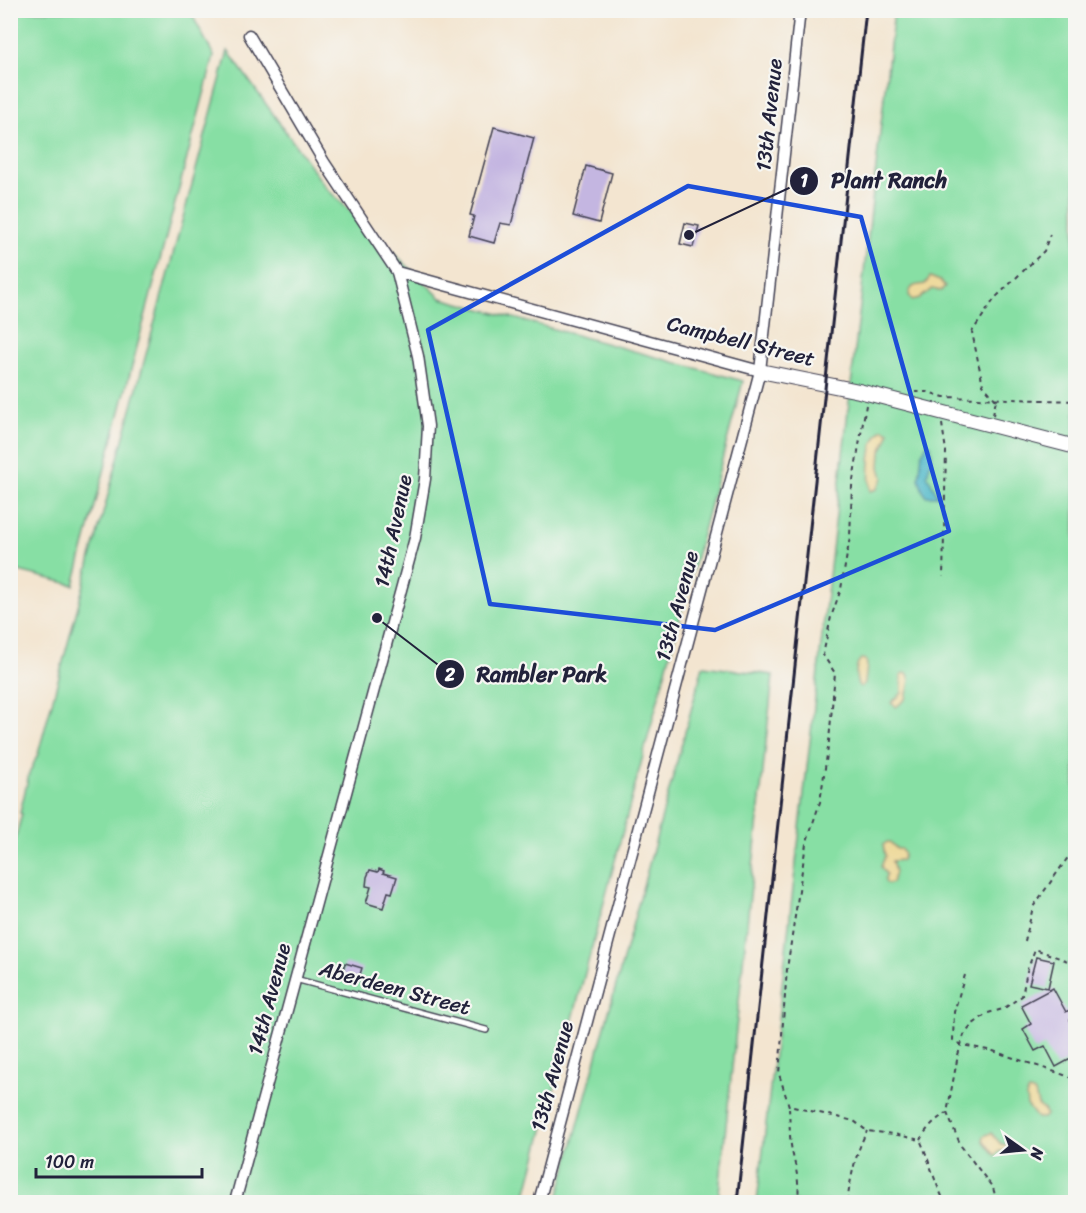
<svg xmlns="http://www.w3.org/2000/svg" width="1086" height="1213" font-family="Sriracha,sans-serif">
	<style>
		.green { fill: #87dfa4; stroke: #548070; stroke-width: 1.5 }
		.sand { fill: #eeda9e; stroke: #887e6c; stroke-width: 1.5 }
		.water { fill: #4bb7c8; stroke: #366c82; stroke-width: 1.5 }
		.building { fill: #c4b6e1 }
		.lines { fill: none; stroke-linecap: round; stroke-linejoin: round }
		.service-casing { stroke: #413f51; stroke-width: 8 }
		.minor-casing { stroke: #413f51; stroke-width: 13 }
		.tertiary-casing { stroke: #413f51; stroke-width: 16 }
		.path { stroke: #413f51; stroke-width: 2; stroke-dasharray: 4.5 4.5; stroke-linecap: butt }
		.service { stroke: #fff; stroke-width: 5 }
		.minor { stroke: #fff; stroke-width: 10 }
		.tertiary { stroke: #fff; stroke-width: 14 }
		.rail { stroke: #22223b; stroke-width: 3 }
		.marked { fill: none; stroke: #1d4ed8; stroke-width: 4.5; stroke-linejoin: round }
		.labels { text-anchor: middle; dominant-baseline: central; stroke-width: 4.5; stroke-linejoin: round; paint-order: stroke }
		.street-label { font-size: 21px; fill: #22223b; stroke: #f6f6f2 }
		.leader { fill: none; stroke: #22223b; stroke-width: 2 }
		.callout-dot { fill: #22223b; stroke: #f6f6f2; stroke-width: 2 }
		.mark-label { font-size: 18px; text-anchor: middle; font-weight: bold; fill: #fff }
		.callout-label { font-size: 22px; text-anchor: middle; font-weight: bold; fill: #22223b; stroke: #f6f6f2; stroke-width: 4.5; stroke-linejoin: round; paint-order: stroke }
	</style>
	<rect width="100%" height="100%" fill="#f6f6f2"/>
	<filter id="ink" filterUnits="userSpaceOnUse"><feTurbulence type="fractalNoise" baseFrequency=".0167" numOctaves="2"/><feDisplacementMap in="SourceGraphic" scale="12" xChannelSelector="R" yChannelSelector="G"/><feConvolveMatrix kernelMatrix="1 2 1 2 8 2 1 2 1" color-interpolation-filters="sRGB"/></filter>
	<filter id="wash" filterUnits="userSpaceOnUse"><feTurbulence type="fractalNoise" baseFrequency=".008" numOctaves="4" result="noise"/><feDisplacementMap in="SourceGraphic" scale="24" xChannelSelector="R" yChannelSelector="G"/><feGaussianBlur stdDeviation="1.35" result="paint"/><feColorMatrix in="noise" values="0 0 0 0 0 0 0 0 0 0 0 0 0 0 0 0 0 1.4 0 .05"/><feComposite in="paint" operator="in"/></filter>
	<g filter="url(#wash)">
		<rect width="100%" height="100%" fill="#f3e5d0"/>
		<!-- green -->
		<g class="green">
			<path d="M10 11H190L214 56 74 585 11 569Z"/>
			<path d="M894 11H1075V1202H757Z"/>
			<path d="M228 51 326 188 441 298 743 381 524 1202H11V855L22 814 20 813 29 774 38 754Z"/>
			<path d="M703 666 773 675 718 1202H557Z"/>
		</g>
		<!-- sand -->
		<g class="sand">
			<path d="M930 277 940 281 945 286 941 291 932 289 920 298 912 300 909 295C911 284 916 286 925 284Z"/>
			<path d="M883 429 889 432 888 437 881 452 880 467 883 478 877 489 870 491C869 474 868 438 883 429Z"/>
			<path d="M861 659 866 660 867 665 865 683 861 687 858 685C855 677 855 664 861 659Z"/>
			<path d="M904 673 908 674 910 680 906 699 896 707 891 703 902 693 901 676Z"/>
			<path d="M887 842H890L897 849H901L904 854 902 860 892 861 895 872 892 883 888 884 885 882 886 874 881 867 885 856 883 845Z"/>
			<path d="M1029 1091 1035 1093 1038 1105 1045 1111 1046 1115 1043 1118H1037L1027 1105 1026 1097Z"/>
			<path d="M991 1133 1001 1144 1008 1145 1012 1152 1000 1151 995 1155 993 1153 983 1140 984 1136Z"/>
		</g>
		<!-- water -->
		<path class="water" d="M927 444 931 445 932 457 927 475 938 496H926L922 489 919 478 922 453Z"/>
		<g id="blocks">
			<!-- building -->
			<g class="building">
				<path d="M494 127 534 138 511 225 500 223 494 243 469 236 474 216 470 215Z"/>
				<path d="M586 166 612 173 599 223 573 216Z"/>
				<path d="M685 223 699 226 693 247 680 244Z"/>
				<path d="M379 869 384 871 383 873 397 877 392 893 388 892 383 908 366 903 371 887 366 886 367 877 370 870 378 872Z"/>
				<path d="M1036 957 1054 961 1048 988 1029 984Z"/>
				<path d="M345 963 362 968 358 981 341 976Z"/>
				<path d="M1053 988 1066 1012 1076 1006V1017L1070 1020 1076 1029V1056L1056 1067 1045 1046 1035 1051 1023 1029 1031 1024 1021 1005Z"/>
			</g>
		</g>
	</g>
	<g filter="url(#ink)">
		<use href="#blocks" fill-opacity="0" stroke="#413f51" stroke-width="1.5"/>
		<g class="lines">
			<defs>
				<path id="service" d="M295 979 486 1030"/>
				<g id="minor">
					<path d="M397 272 760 371"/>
					<path d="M235 1202 415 538 425 479 428 426 418 356 397 272 324 162 249 35"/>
					<path d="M539 1202 760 371 800 10"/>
				</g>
				<path id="tertiary" d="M760 371 859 391 1076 447"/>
			</defs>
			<!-- service casing -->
			<use href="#service" class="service-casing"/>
			<!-- minor casing -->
			<use href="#minor" class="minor-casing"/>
			<!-- tertiary casing -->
			<use href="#tertiary" class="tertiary-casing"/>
			<!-- path -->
			<g class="path">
				<path d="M915 392H928L944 397 1076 401"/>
				<path d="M996 400 983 385 972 332 995 298 1044 251 1050 234"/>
				<path d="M866 405 852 486 850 537 841 589 831 617 823 655 835 673 829 741 820 802 806 844 787 969 779 1074 789 1106 854 1121 867 1131 894 1134 920 1140C930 1161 934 1182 945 1202"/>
				<path d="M993 415 996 400"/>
				<path d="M942 424 946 451 943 577"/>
				<path d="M1025 941 1033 907 1076 846"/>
				<path d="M965 975 954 1012 953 1040 962 1045 993 1051 1076 1079"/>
				<path d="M789 1108C790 1121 789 1137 792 1151 796 1169 800 1184 798 1202"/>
				<path d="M920 1140C927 1128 934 1120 947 1113"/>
				<path d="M847 1202C851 1177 855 1154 867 1131"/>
				<path d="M997 1202 993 1188 961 1146 947 1113 958 1055 964 1035 973 1024 988 1013 1003 1009 1022 996 1027 971 1035 949 1076 964"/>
			</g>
			<!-- service -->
			<use href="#service" class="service"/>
			<!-- minor -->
			<use href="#minor" class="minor"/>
			<!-- tertiary -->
			<use href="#tertiary" class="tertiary"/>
			<!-- rail -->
			<path class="rail" d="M737 1202 866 10"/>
		</g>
	</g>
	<!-- marked area -->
	<path class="marked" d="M688 186 861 217 949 531 715 630 490 604 428 330Z"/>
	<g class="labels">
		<!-- street labels -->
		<g class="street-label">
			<text transform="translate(769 115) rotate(-84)">13th Avenue</text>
			<text transform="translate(741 341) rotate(14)">Campbell Street</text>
			<text transform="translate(393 531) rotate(-78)">14th Avenue</text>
			<text transform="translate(677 606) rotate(-75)">13th Avenue</text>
			<text transform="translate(395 988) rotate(15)">Aberdeen Street</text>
			<text transform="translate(269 999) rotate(-75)">14th Avenue</text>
			<text transform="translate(552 1076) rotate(-75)">13th Avenue</text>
		</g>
	</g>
	<!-- callouts -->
	<path class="leader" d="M689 235L804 181M377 618L450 674"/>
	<g class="callout-dot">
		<circle cx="689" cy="235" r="6"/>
		<circle cx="377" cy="618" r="6"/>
		<circle cx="804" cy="181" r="15"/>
		<circle cx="450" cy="674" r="15"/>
	</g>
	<g class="mark-label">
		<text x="804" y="187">1</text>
		<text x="450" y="681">2</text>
	</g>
	<g class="callout-label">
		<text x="889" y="188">Plant Ranch</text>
		<text x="542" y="682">Rambler Park</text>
	</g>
	<!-- margin -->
	<rect width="1086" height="1213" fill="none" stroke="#f6f6f2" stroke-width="36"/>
	<!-- north arrow -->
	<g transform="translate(1023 1150) rotate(105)" stroke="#f6f6f2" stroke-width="4.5" paint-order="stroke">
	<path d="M0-4.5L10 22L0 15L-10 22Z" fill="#22223b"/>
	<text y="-9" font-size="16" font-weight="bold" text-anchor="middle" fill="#22223b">N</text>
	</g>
	<!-- scale -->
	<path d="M36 1168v9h166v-9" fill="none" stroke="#22223b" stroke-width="3"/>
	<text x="45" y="1168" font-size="18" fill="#22223b" stroke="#f6f6f2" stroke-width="4.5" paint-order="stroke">100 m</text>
</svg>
